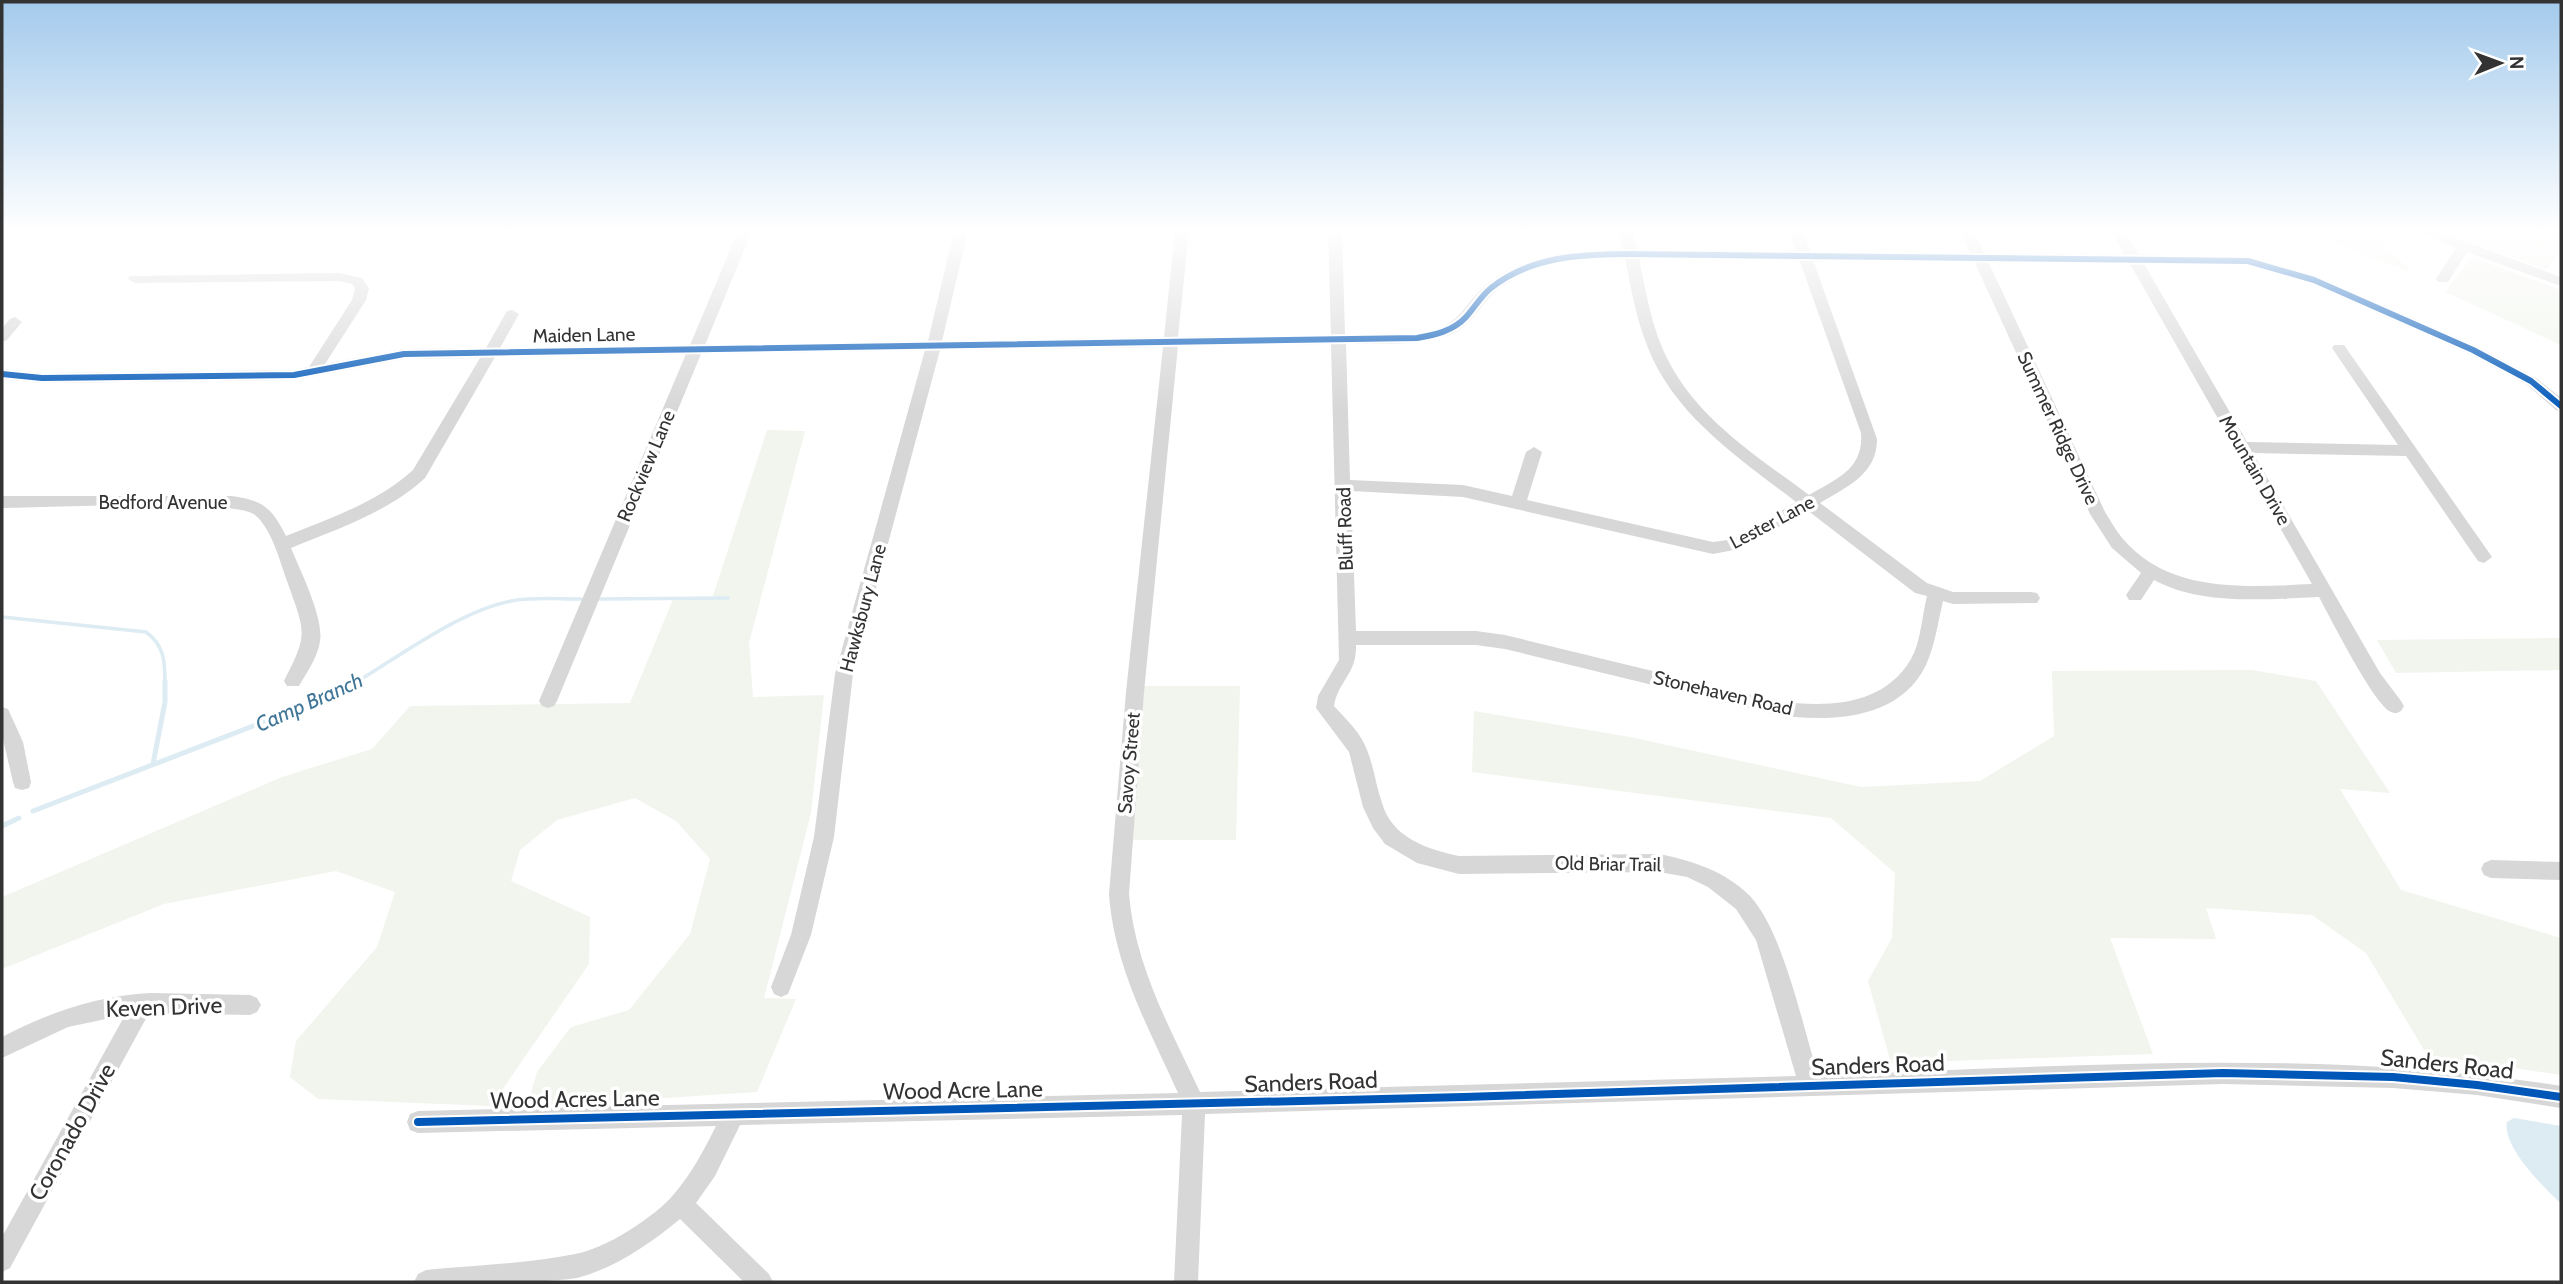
<svg xmlns="http://www.w3.org/2000/svg" width="2563" height="1284" font-family="Cabin,sans-serif">
	<style>
		.green { fill: #f1f5ed }
		.water { fill: #ddebf3 }
		.lines { fill: none; stroke-linecap: round; stroke-linejoin: round }
		.stream-far1 { stroke: #ddebf3; stroke-width: 3.5 }
		.stream { stroke: #ddebf3; stroke-width: 5 }
		.minor { fill: #d7d7d7; fill-rule: evenodd }
		.cycleway-far1-casing { stroke: #fff; stroke-width: 10 }
		.cycleway-casing { stroke: #fff; stroke-width: 12 }
		.cycleway-far1 { stroke: #0057b8; stroke-width: 6 }
		.cycleway { stroke: #0057b8; stroke-width: 8 }
		.labels { text-anchor: middle; dominant-baseline: central; stroke-width: 7; stroke-linejoin: round; paint-order: stroke }
		.street-label { font-size: 19px; fill: #333; stroke: #fff }
		.water-label { font-size: 21px; font-style: italic; fill: #3f7597; stroke: #fff }
		.near-street-label { font-size: 23px; fill: #333; stroke: #fff }
	</style>
	<rect width="100%" height="100%" fill="#fff"/>
	<!-- green -->
	<g class="green">
		<path d="M2327 231H2383L2379 238 2411 272 2322 238Z"/>
		<path d="M2443 231H2540L2561 239V250L2547 270Z"/>
		<path d="M2472 257 2561 290V345L2445 292Z"/>
		<path d="M767 430 805 431 749 643 753 697 824 695 811 813 764 998 796 999 757 1092 527 1107 537 1072 571 1027 629 1010 690 934 710 859 676 821 635 798 557 820 520 850 511 881 590 917 589 964 491 1106 318 1099 290 1077 296 1041 377 947 395 892 336 871 164 904 2 969V897L282 777 372 749 410 706 630 703 674 597 712 599Z"/>
		<path d="M2561 638V670L2396 673 2377 640Z"/>
		<path d="M2252 670 2316 681 2390 793 2340 789 2401 890 2561 938V1075L2427 1055 2366 953 2312 915 2206 908 2216 939 2110 938 2153 1054 1891 1063 1868 981 1892 938 1895 873 1831 818 1472 772 1474 711 1630 737 1861 787 1980 781 2054 736 2052 671Z"/>
		<path d="M1144 686H1240L1236 840H1133Z"/>
	</g>
	<!-- water -->
	<path class="water" d="M2514 1118 2561 1126V1204C2544 1187 2502 1147 2507 1122Z"/>
	<g class="lines">
		<!-- stream-far1 -->
		<g class="stream-far1">
			<path d="M599 599 728 598"/>
			<path d="M2 617 146 632C164 645 165 661 165 683"/>
			<path d="M355 683C400 656 465 607 517 600 537 597 560 599 581 599"/>
		</g>
		<!-- stream -->
		<g class="stream">
			<path d="M153 764 165 702V681"/>
			<path d="M33 811 336 694 358 681"/>
			<path d="M2 826 19 818"/>
		</g>
		<!-- minor -->
		<g class="minor">
			<path d="M738 231H752L705 345 928 341 954 231H968L942 341 1164 337 1175 231H1189L1178 337 1331 335 1328 231H1342L1345 334C1376 334 1413 339 1442 327 1462 318 1469 299 1485 286 1523 254 1575 250 1623 250L1619 231H1633L1637 250 1796 251 1789 231H1803L1810 251 1970 253 1960 231H1974L1984 253 2124 254 2111 231H2125L2138 254 2248 257 2319 277 2478 347 2536 378 2561 398V411L2556 410 2526 384 2468 353 2309 283 2247 265 2143 262 2247 442 2398 445 2332 348 2334 345H2344L2492 557 2484 563 2478 561 2406 456 2253 453 2380 673 2401 701 2404 706 2401 711C2397 713 2396 714 2391 712 2374 705 2330 617 2319 597 2266 599 2202 606 2154 580L2141 600H2129L2126 595 2141 573 2112 548 2090 514 1974 261 1813 260 1877 439C1877 475 1846 487 1820 503L1927 583 1953 592H2031L2037 593 2040 598 2037 603 1953 604 1943 601C1938 622 1935 645 1926 665 1899 721 1829 722 1776 715L1505 649 1476 645H1356C1357 674 1338 681 1334 706 1346 719 1361 733 1367 750 1374 767 1376 786 1382 803 1392 838 1427 849 1459 856L1659 854C1693 861 1725 871 1750 896 1783 931 1803 1027 1818 1075 2065 1067 2315 1047 2561 1086V1108L2477 1095 2393 1088 2223 1084 1205 1114 1198 1282H1174L1182 1115 740 1125 715 1176 696 1203 769 1274 773 1282H744L680 1219C650 1244 615 1268 577 1278 534 1284 460 1282 414 1282L418 1274 426 1270C475 1265 526 1264 575 1254 605 1249 655 1217 674 1194 692 1173 704 1150 716 1126L418 1133 410 1130 407 1122 410 1114 418 1111 1178 1093C1149 1029 1114 966 1109 894L1126 692 1163 347 940 350 853 674 834 837 811 935 788 994 781 997 774 994 771 987 791 935 814 837 835 674 925 350 701 354 557 701 554 706 548 708 542 706 539 701 686 354 495 357 425 478C387 513 337 529 291 548 300 570 324 618 320 641 318 657 307 672 299 686H287L284 681C309 633 305 632 287 581 280 562 272 529 255 515 235 498 40 508 2 508V496H231C263 500 272 508 286 536 330 518 377 503 413 470L480 358 404 359 294 380 42 383 2 379V369L42 373 294 370 309 367 352 300 355 288 352 284 339 281 135 283 128 279 130 276 339 273 362 278 369 288 366 300 325 364 404 349 486 348 507 311 512 310 519 314 500 348 690 345ZM1625 258C1631 288 1636 319 1648 348 1675 416 1740 459 1796 502L1734 539 1713 542 1527 500 1542 452 1534 447 1526 452 1512 496 1463 485 1350 480 1346 344C1381 343 1419 347 1452 334 1471 325 1479 307 1494 293 1530 261 1579 258 1625 258ZM1639 258 1799 259 1861 433C1864 469 1836 479 1809 495 1758 457 1699 420 1669 362 1652 330 1646 293 1639 258ZM1988 261 2129 262 2312 584C2247 587 2170 594 2123 539 2116 531 2111 521 2105 512ZM1331 344 1339 660 1318 696 1316 708 1349 752 1363 807 1373 828 1385 844 1417 863 1459 874 1659 872 1687 877 1708 887 1736 909 1756 940 1796 1076 1200 1092C1170 1028 1135 966 1129 894L1144 692 1178 346ZM1351 491 1463 497 1713 554 1744 548 1807 510 1915 593 1927 596C1922 615 1921 642 1911 659 1882 708 1825 707 1776 701L1505 635 1476 631H1356Z"/>
			<path d="M2417 231H2437L2561 277V286L2467 252 2448 282H2438L2436 279 2456 248Z"/>
			<path d="M15 317 22 322 7 340 2 342V328L10 319Z"/>
			<path d="M2 707 8 709 23 742 31 782 29 788 22 790 15 788 13 782 2 735Z"/>
			<path d="M2491 860 2561 862V880L2491 878 2484 875 2481 869 2484 863Z"/>
			<path d="M151 993 250 995 257 998 261 1005 257 1012 250 1015 149 1013 10 1268 2 1272V1237L125 1015 68 1027 2 1058V1037C50 1012 96 996 151 993Z"/>
		</g>
		<defs>
			<path id="cycleway-far1" d="M2 374 42 378 294 375 404 354 1417 338C1435 335 1453 331 1466 317 1475 307 1481 296 1491 288 1531 256 1582 254 1631 254L2248 261 2314 280 2473 350 2531 381 2561 406"/>
			<path id="cycleway" d="M418 1122 1464 1097 2223 1073 2393 1077 2477 1085 2561 1097"/>
		</defs>
		<!-- cycleway-far1 casing -->
		<use href="#cycleway-far1" class="cycleway-far1-casing"/>
		<!-- cycleway casing -->
		<use href="#cycleway" class="cycleway-casing"/>
		<!-- cycleway-far1 -->
		<use href="#cycleway-far1" class="cycleway-far1"/>
		<!-- cycleway -->
		<use href="#cycleway" class="cycleway"/>
	</g>
	<!-- sky -->
	<linearGradient id="sky" x2="0" y2="1"><stop stop-color="#a3caec"/><stop offset="0.56" stop-color="#fff"/><stop offset="1" stop-color="#fff" stop-opacity="0"/></linearGradient>
	<rect width="2563" height="411" fill="url(#sky)"/>
	<g class="labels">
		<!-- street labels -->
		<g class="street-label">
			<text transform="translate(584 335) rotate(-1)">Maiden Lane</text>
			<text transform="translate(2058 428) rotate(65)">Summer Ridge Drive</text>
			<text transform="translate(646 466) rotate(-67)">Rockview Lane</text>
			<text transform="translate(2255 470) rotate(60)">Mountain Drive</text>
			<text x="163" y="502">Bedford Avenue</text>
			<text transform="translate(1772 522) rotate(-28)">Lester Lane</text>
			<text transform="translate(1345 529) rotate(-92)">Bluff Road</text>
			<text transform="translate(863 608) rotate(-75)">Hawksbury Lane</text>
			<text transform="translate(1723 693) rotate(13)">Stonehaven Road</text>
			<text transform="translate(1129 763) rotate(-85)">Savoy Street</text>
			<text transform="translate(1608 864) rotate(1)">Old Briar Trail</text>
		</g>
		<!-- water labels -->
		<g class="water-label">
			<text transform="translate(309 702) rotate(-24)">Camp Branch</text>
		</g>
		<!-- near-street labels -->
		<g class="near-street-label">
			<text transform="translate(164 1007) rotate(-2)">Keven Drive</text>
			<text transform="translate(2447 1064) rotate(6)">Sanders Road</text>
			<text transform="translate(1878 1065) rotate(-2)">Sanders Road</text>
			<text transform="translate(1311 1082) rotate(-2)">Sanders Road</text>
			<text transform="translate(963 1090) rotate(-1)">Wood Acre Lane</text>
			<text transform="translate(575 1099) rotate(-1)">Wood Acres Lane</text>
			<text transform="translate(72 1132) rotate(-61)">Coronado Drive</text>
		</g>
	</g>
	<!-- border -->
	<rect width="2563" height="1284" fill="none" stroke="#333333" stroke-width="7"/>
	<!-- north arrow -->
	<g transform="translate(2500 63) rotate(89)" stroke="#ffffff" stroke-width="5" paint-order="stroke">
	<path d="M0-5L12 26L0 18L-12 26Z" fill="#333333"/>
	<text y="-10" font-size="19" font-weight="bold" text-anchor="middle" fill="#333333">N</text>
	</g>
</svg>
